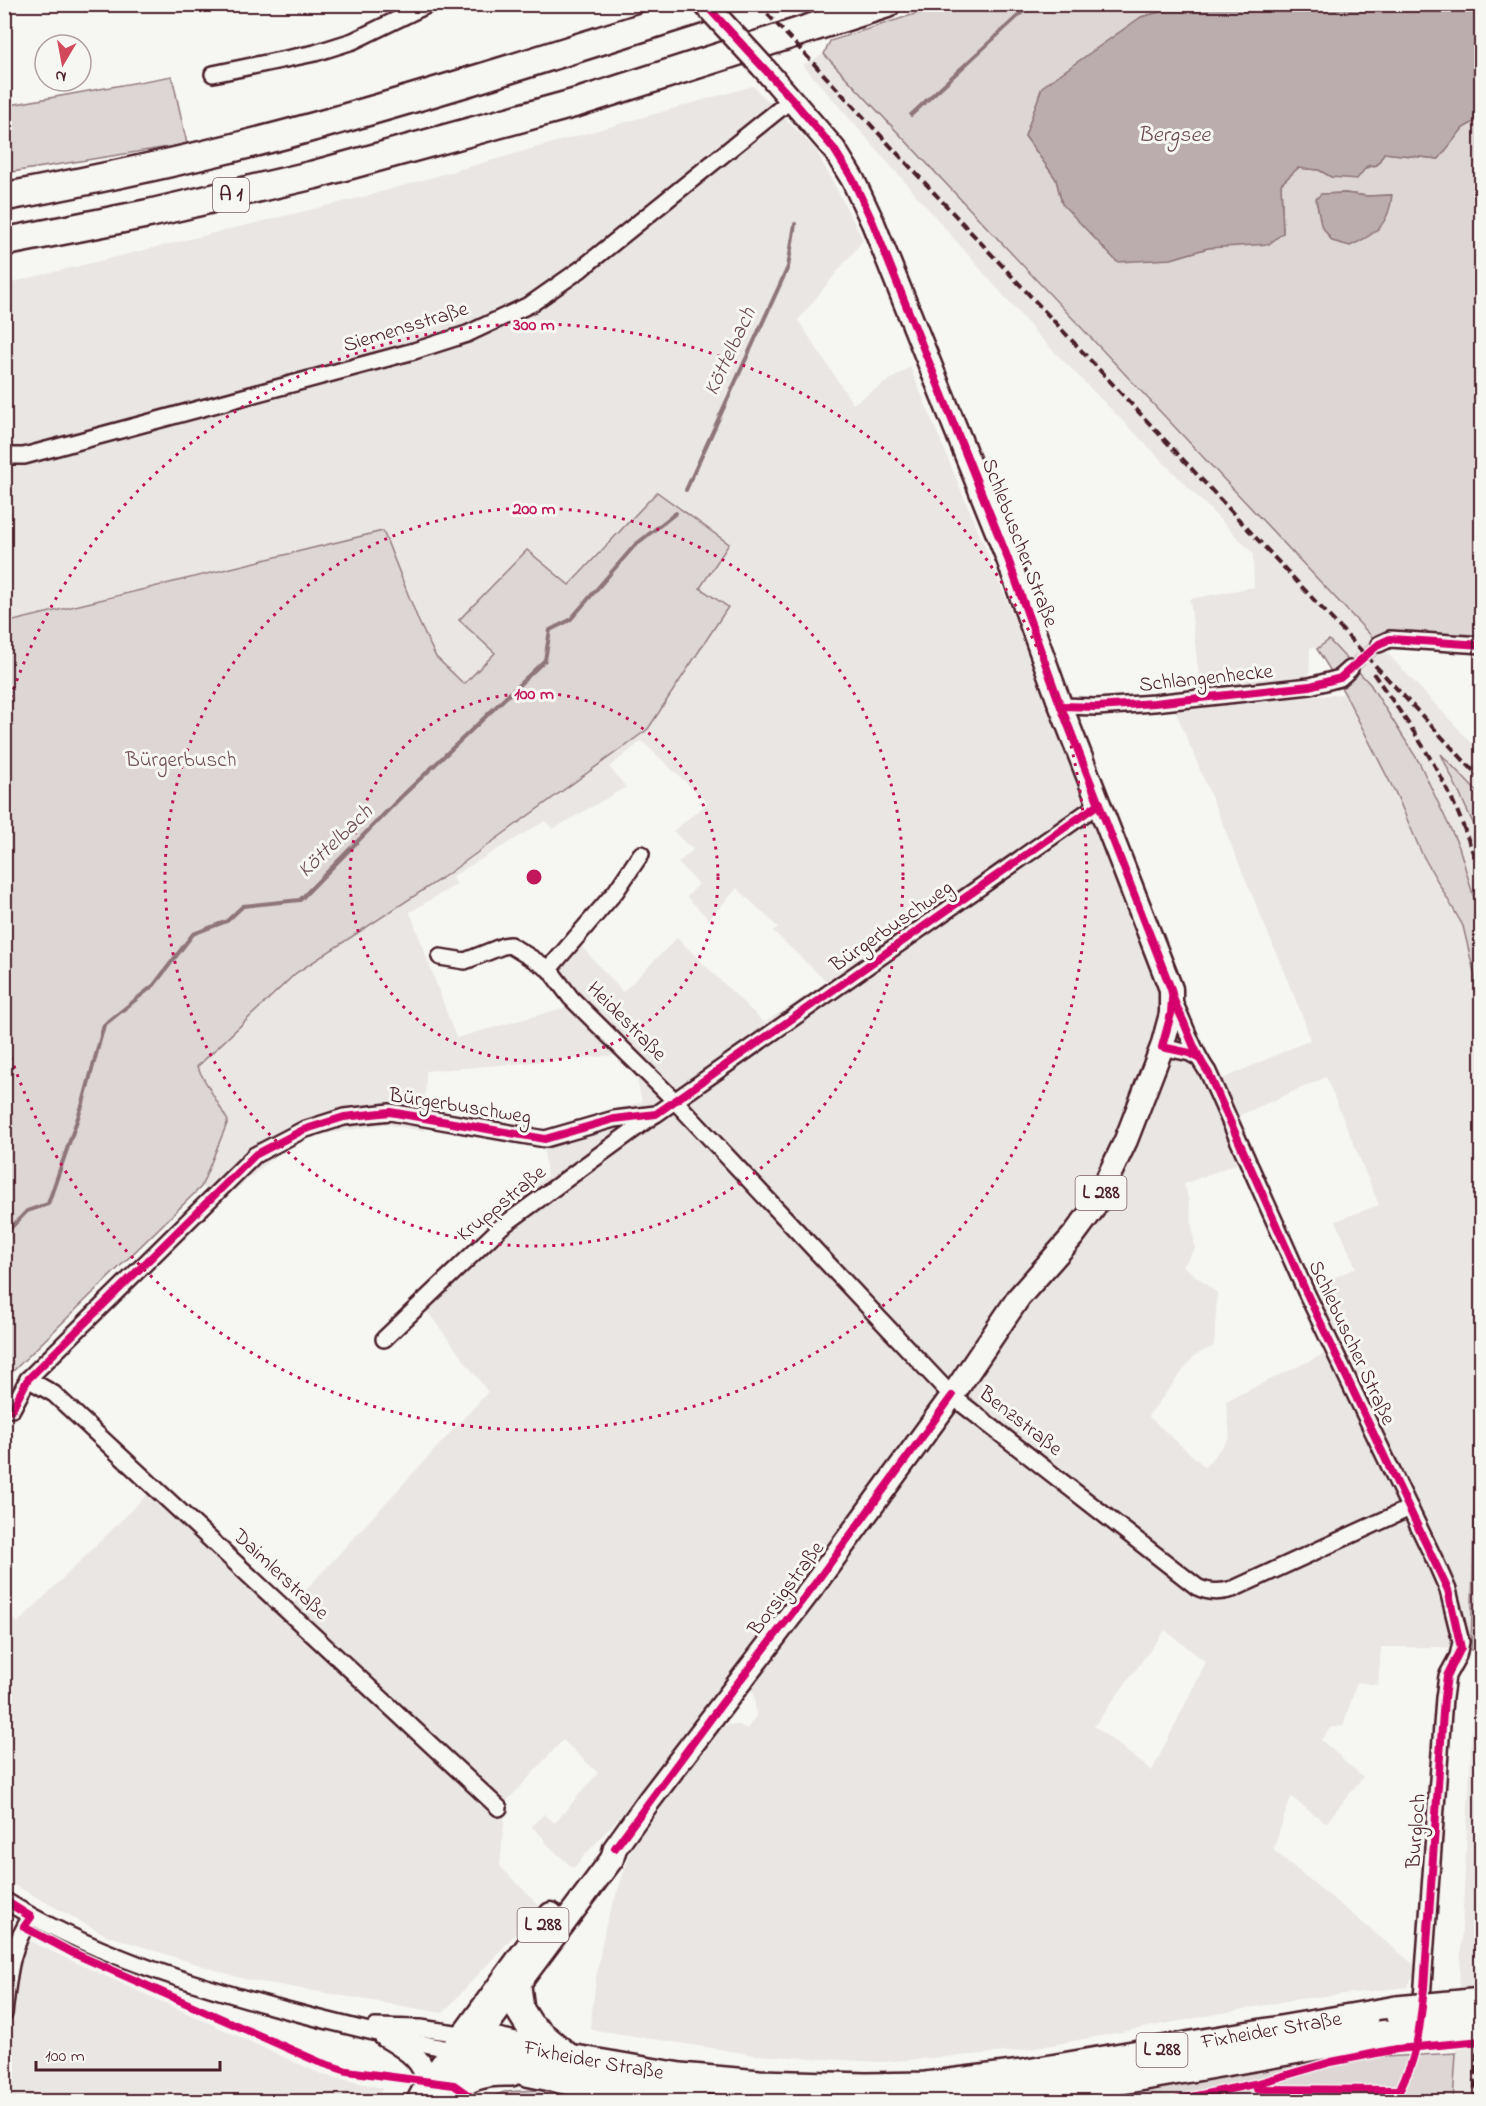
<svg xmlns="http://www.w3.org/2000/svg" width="1486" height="2106" font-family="'Indie Flower',sans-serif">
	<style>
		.built { fill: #e9e6e3; fill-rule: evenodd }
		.green { fill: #ddd6d5; stroke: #947a80; stroke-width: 1.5; fill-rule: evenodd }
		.water { fill: #bbadae; stroke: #8e747a; stroke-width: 1.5 }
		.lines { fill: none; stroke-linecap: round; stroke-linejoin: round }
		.stream { stroke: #8e747a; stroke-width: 4 }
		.street-tunnel { stroke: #d4cbca; stroke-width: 15; stroke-dasharray: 15 8; stroke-linecap: butt }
		.street-casing { stroke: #4a1f2b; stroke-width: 20 }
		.secondary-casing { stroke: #4a1f2b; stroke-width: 26 }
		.primary-casing { stroke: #4a1f2b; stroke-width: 27 }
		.highway-casing { stroke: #4a1f2b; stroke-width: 32 }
		.street { stroke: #f6f6f2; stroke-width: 15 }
		.secondary { stroke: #f6f6f2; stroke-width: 21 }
		.primary { stroke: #f6f6f2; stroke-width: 22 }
		.highway { stroke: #f6f6f2; stroke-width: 27 }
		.rail { stroke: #4a1f2b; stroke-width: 4; stroke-dasharray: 9 4.5; stroke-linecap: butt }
		.primary-bridge-casing { stroke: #4a1f2b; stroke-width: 27; stroke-linecap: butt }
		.highway-bridge-casing { stroke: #4a1f2b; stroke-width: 32; stroke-linecap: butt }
		.primary-bridge { stroke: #f6f6f2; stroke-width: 22 }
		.highway-bridge { stroke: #f6f6f2; stroke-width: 27 }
		.cycleway-casing { stroke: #f6f6f2; stroke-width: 11 }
		.cycleway { stroke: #d6006c; stroke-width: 8 }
		.ring { fill: none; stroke: #c2185b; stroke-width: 3; stroke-dasharray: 3 6 }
		.labels { text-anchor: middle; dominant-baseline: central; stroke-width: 6; stroke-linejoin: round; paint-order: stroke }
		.shield { fill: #f6f6f2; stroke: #7e6067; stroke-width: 1.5 }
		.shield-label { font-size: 20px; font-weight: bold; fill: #4a1f2b }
		.street-label { font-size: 21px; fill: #4a1f2b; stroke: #f6f6f2 }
		.park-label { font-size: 21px; fill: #6f4d56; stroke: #f6f6f2 }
		.water-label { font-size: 22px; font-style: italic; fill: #6c4a52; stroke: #f6f6f2 }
		.centre { fill: #c2185b; stroke: #f6f6f2; stroke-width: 3 }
		.ring-label { font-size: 18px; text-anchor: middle; font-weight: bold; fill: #c2185b; stroke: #f6f6f2; stroke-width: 6; stroke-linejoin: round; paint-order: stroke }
	</style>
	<rect width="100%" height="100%" fill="#f6f6f2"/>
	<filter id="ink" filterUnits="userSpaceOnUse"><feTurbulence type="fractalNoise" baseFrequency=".0167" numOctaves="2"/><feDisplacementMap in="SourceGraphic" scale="12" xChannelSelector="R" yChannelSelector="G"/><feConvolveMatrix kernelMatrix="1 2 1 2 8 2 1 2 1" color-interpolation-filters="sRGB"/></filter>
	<g filter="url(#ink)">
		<!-- built -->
		<g class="built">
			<path d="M824 54 1481 753V796L1443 756 1481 840V922L1459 847 1419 762 1370 684 1329 640 1317 649 1310 647 1309 683 1201 694 1190 599 1254 587 1253 553 1037 334 803 65Z"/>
			<path d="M753 86 816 150 863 240 798 320 853 404 910 367 1087 794 1218 1081 1310 1040 1304 1020 1174 707 1345 694 1397 796 1422 854 1463 926 1482 1002 1481 1230 1471 1650 1439 1647H1381L1378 1685 1357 1682 1343 1726 1330 1728 1321 1740 1363 1777 1326 1823 1291 1797 1273 1850 1418 1968 1407 1987 1298 1999 1019 2051 881 2062 756 2055 590 2029 596 1979 605 1928 633 1845 723 1725H739L747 1729 756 1716 754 1693 733 1670 632 1803 573 1868 545 1842 543 1837 532 1827 544 1814 555 1823 598 1773 563 1740 506 1802 500 1866 540 1907 443 2013 244 1979 106 1935 5 1880 4 1611 18 1623 159 1483 292 1605 488 1392 427 1311 416 1300 503 1213 547 1176 542 1131 642 1102 637 1080 618 1055 426 1071 424 1131 384 1124 320 1135 282 1150 227 1197 201 1187 228 1121 197 1067 296 973 450 873 597 767 728 607 700 588 657 492 569 586 459 620 495 653 464 684 436 657 419 622 383 532 5 623V284L367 196ZM642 741 708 803 673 831 693 850 678 863 699 884 687 897 709 919 737 888 778 927 773 931 827 982 764 1023 677 938 623 992 579 944 548 983 571 1006 456 1038 410 912 457 884 451 877 545 821 553 829 626 787 609 767ZM1326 1077 1379 1205 1336 1221 1356 1268 1314 1286 1298 1288 1326 1353 1226 1401 1230 1437 1205 1467 1148 1416 1195 1355 1214 1346 1217 1293 1183 1266 1195 1249 1189 1201 1184 1184 1255 1156 1238 1116ZM1165 1630 1206 1662 1152 1771 1094 1726Z"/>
			<path d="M1481 1542V2101L1453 2102 1456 2053Z"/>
			<path d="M4 1923 35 1944 323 2075 382 2088 376 2101H5Z"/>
		</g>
		<!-- green -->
		<g class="green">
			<path d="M943 5H1187L1141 17 1025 136 1056 179 1062 204 1171 259 1208 248 1283 233 1281 184 1298 168 1319 170 1331 177 1377 165 1384 153 1438 159 1463 128 1481 118V638L1388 630 1376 641 824 54 830 41ZM1345 193 1367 196 1392 195 1317 205 1322 194Z"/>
			<path d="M172 76 187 144 5 173V106Z"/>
			<path d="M657 492 729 544 700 588 728 607 648 729 445 876 296 973 197 1067 228 1121 201 1187 5 1379V623L383 531 419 622 436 657 464 684 495 653 459 620 527 550 569 585Z"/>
			<path d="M1329 640 1370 684 1419 762 1459 847 1481 922V1002L1463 926 1422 854 1397 796 1345 694 1317 649Z"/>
			<path d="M1441 754 1481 796V840Z"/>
			<path d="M1481 1230 1482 1542 1476 1650H1471Z"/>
			<path d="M1456 2053 1453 2101 1067 2102 1294 2062Z"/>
			<path d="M552 2089 622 2102H479L504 2092Z"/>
		</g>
		<!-- water -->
		<g class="water">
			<path d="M1187 5H1481V118L1463 128 1439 159 1384 153 1377 165 1367 166 1357 179 1331 177 1319 170 1298 168 1281 184 1283 233 1269 244 1208 248 1171 259 1117 262 1062 204 1056 179 1025 136 1042 87 1141 17Z"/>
			<path d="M1345 193 1367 196 1392 195C1389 225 1376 234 1350 246L1332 241 1321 225 1316 199 1321 194Z"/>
		</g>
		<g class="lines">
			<!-- stream -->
			<g class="stream">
				<path d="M911 115 1031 4"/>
				<path d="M686 490 788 267 795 224"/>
				<path d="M4 1235 27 1211 48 1204 83 1103 104 1025 154 985 193 934 227 921 243 906 300 900 400 798 545 660 550 630 570 620 635 545 676 513"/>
			</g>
			<!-- street-tunnel -->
			<path class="street-tunnel" d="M1350 669 1379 644"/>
			<defs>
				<g id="street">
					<path d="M213 74 315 53 353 41 429 4"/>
					<path d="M4 456H24L414 351 467 334 531 304 581 269 792 99"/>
					<path d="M1379 644 1390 639 1482 645"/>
					<path d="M1061 706 1097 707 1154 703 1310 686 1340 678 1350 669"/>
					<path d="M641 854 616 891 549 969 571 998 676 1102 952 1396 1197 1587C1209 1593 1220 1593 1233 1589L1410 1508"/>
					<path d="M440 957 465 961 503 946 510 945 549 969"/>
					<path d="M1173 1000C1185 1024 1192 1050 1208 1072L1306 1292 1437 1565 1448 1590 1461 1642 1458 1656 1447 1676 1444 1698 1421 2012"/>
					<path d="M1162 1047 1190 1053 1197 1057"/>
					<path d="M384 1339 501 1227 654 1115"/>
					<path d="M28 1379 54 1394 499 1808"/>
					<path d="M12 1409 28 1379 255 1155 303 1130 344 1117 390 1112 545 1139 614 1119 656 1114 1100 803"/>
					<path d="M4 1900C88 1952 181 1981 275 2007 334 2023 392 2037 452 2050"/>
					<path d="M4 2014C9 1975 9 1950 31 1917"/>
					<path d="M375 2027 420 2028 462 2034"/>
				</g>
				<g id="secondary">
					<path d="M385 2036C405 2048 425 2059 427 2083"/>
					<path d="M444 2092 468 2053 517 1986"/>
					<path d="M417 2102 427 2083 452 2050"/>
				</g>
				<g id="primary">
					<path d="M517 1986 612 1859 615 1848 648 1802 814 1585 952 1396 1019 1297 1073 1236 1093 1209 1126 1140 1162 1047 1171 1014V989L1058 699 1008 559 873 223 853 180 834 149 762 66"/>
					<path d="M468 2053 452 2050 551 1914"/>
				</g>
				<g id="highway">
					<path d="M4 197C110 177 216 154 320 125 453 88 584 46 716 4"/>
					<path d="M4 242 151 213 313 175 579 102 886 4"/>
					<path d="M517 1986 520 2010 530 2026 564 2054"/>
					<path id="s1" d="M479 2038 569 2058 680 2077 759 2084 866 2087 926 2086 1022 2074 1397 2010"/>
					<path d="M468 2053 527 2072 604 2088 696 2102"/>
					<path d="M443 2093C469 2077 480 2071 511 2072"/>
					<path d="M972 2102 1030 2096 1379 2035"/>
				</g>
			</defs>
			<!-- street casing -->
			<use href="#street" class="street-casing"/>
			<!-- secondary casing -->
			<use href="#secondary" class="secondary-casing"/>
			<!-- primary casing -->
			<use href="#primary" class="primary-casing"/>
			<!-- highway casing -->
			<use href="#highway" class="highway-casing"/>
			<!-- street -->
			<use href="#street" class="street"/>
			<!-- secondary -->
			<use href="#secondary" class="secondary"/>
			<!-- primary -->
			<use href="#primary" class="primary"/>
			<!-- highway -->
			<use href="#highway" class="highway"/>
			<!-- rail -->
			<g class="rail">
				<path d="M758 4 1482 780"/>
				<path d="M1373 673C1399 710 1426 747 1446 787 1461 816 1471 848 1482 879"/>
				<path d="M1474 2102 1482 1967"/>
			</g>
			<defs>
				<path id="primary-bridge" d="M705 4 762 66"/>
				<g id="highway-bridge">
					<path d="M1397 2010 1482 2002"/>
					<path d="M1379 2035 1482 2024"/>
				</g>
			</defs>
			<!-- primary-bridge casing -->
			<use href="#primary-bridge" class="primary-bridge-casing"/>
			<!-- highway-bridge casing -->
			<use href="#highway-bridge" class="highway-bridge-casing"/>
			<!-- primary-bridge -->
			<use href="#primary-bridge" class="primary-bridge"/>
			<!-- highway-bridge -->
			<use href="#highway-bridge" class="highway-bridge"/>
			<defs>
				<g id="cycleway">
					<path d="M705 4 792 99 834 149 853 180 873 223 1008 559 1058 699 1171 989C1173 1003 1180 1012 1185 1025 1192 1042 1197 1057 1208 1072L1306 1292 1448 1590 1461 1648 1447 1676 1444 1698 1424 1988C1421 2014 1419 2042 1410 2067 1405 2079 1399 2088 1396 2102"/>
					<path d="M1061 706 1097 707 1154 703 1310 686 1340 678 1379 644 1390 639 1482 645"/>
					<path d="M1172 999 1171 1014 1162 1047 1190 1053 1197 1057"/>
					<path d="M4 1411 12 1409 28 1379 255 1155 303 1130 344 1117 390 1112 545 1139 614 1119 656 1114 1100 803"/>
					<path d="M615 1848 723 1702 814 1585 952 1396"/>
					<path d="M4 1900 31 1917 24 1927 71 1952 319 2062 347 2071 454 2085 478 2102"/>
					<path d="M1257 2089 1398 2090"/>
					<path d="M1167 2102 1259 2083 1331 2062 1397 2049 1482 2041"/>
				</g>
			</defs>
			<!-- cycleway casing -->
			<use href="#cycleway" class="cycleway-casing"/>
			<!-- cycleway -->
			<use href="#cycleway" class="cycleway"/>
		</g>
	</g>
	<!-- distance rings -->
	<g class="ring">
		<circle cx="534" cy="877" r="184"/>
		<circle cx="534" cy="877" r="369"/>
		<path d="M5 715A553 553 0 1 1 5 1039"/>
	</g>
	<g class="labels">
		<!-- shield labels -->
		<g class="shield">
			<rect x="213" y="178" width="36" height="34" rx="4.5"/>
			<rect x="1075.5" y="1176" width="51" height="34" rx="4.5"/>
			<rect x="517.5" y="1908" width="51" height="34" rx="4.5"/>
			<rect x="1136.5" y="2033" width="51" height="34" rx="4.5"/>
		</g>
		<g class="shield-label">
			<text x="231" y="195">A 1</text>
			<text x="1101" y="1193">L 288</text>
			<text x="543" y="1925">L 288</text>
			<text x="1162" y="2050">L 288</text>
		</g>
		<!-- street labels -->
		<g class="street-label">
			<text transform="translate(406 328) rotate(-17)">Siemensstraße</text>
			<text transform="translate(1019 543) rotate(69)">Schlebuscher Straße</text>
			<text transform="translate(1206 679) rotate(-6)">Schlangenhecke</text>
			<text transform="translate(892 927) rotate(-35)">Bürgerbuschweg</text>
			<text transform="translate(626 1022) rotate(45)">Heidestraße</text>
			<text transform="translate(460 1107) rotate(9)">Bürgerbuschweg</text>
			<text transform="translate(502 1204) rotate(-39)">Kruppstraße</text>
			<text transform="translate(1351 1343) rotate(65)">Schlebuscher Straße</text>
			<text transform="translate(1020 1422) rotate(38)">Benzstraße</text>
			<text transform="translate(280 1575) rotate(43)">Daimlerstraße</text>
			<text transform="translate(787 1589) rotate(-53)">Borsigstraße</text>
			<text transform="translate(1417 1831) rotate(-86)">Burgloch</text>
			<text stroke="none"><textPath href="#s1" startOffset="801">Fixheider Straße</textPath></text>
			<text stroke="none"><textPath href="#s1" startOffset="117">Fixheider Straße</textPath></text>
		</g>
		<!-- park labels -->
		<g class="park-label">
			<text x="181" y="761">Bürgerbusch</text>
		</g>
		<!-- water labels -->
		<g class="water-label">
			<text x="1174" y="136">Bergsee</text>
			<text transform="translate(731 352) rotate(-65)">Köttelbach</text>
			<text transform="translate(336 842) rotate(-44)">Köttelbach</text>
		</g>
	</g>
	<circle cx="534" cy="877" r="9" class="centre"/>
	<g class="ring-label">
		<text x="534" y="330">300 m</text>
		<text x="534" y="514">200 m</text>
		<text x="534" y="699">100 m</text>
	</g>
	<!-- margin -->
	<rect width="1486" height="2106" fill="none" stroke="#f6f6f2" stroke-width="24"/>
	<rect x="12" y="12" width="1462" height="2082" fill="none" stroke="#4a1f2b" stroke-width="2" filter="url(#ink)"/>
	<!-- north arrow -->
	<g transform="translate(63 63) rotate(190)"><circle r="28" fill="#f6f6f2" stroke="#b1a0a2" stroke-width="1.5"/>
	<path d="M0-4.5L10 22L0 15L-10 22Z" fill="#d1495b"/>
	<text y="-9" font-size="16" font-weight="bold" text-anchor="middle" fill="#4a1f2b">N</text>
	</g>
	<!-- scale -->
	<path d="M36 2061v9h184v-9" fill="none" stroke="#4a1f2b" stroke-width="3"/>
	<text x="45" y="2061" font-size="18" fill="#4a1f2b" stroke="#f6f6f2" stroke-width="4.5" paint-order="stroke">100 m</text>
</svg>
